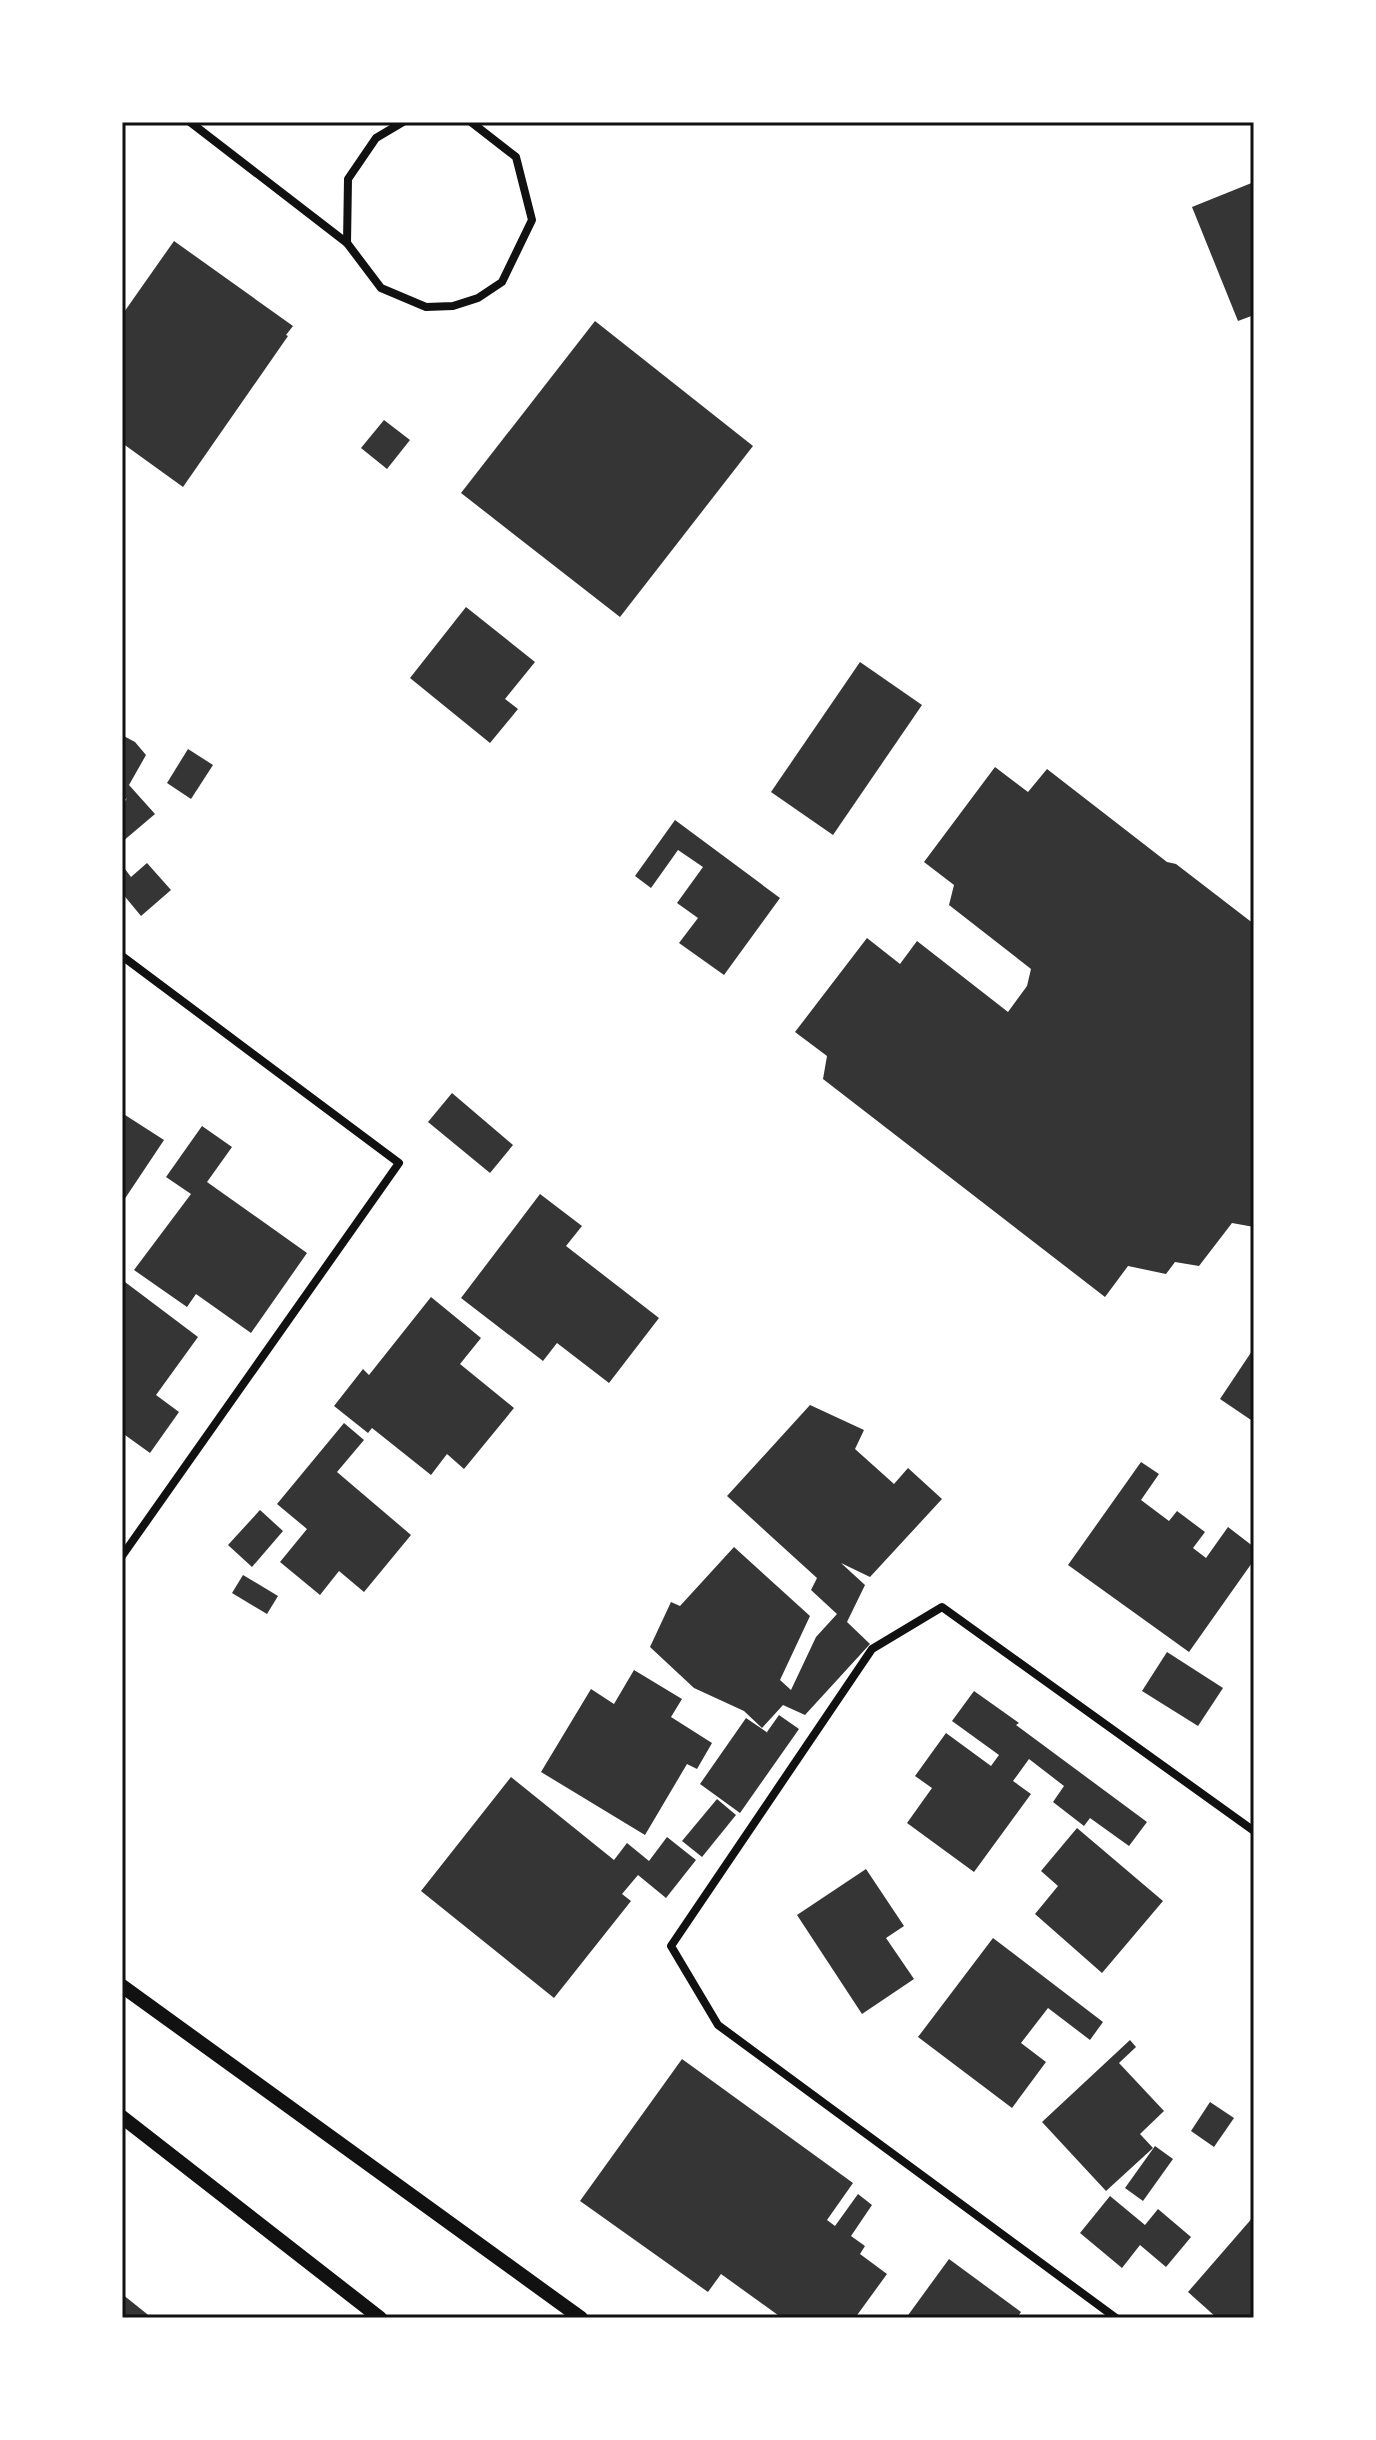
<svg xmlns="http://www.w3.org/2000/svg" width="1376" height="2440" font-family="'Sofia Sans Condensed',sans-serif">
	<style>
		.building { fill: #353535 }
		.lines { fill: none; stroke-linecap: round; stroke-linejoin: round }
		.minor { stroke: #111; stroke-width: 8 }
		.tertiary { stroke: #111; stroke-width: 14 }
		.neatline { fill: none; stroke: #111; stroke-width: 3 }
	</style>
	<rect width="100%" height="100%" fill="#fff"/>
	<!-- building -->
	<g class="building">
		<path d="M1254 182V315L1238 321 1192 207Z"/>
		<path d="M174 241 293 326 286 335 288 336 183 487 122 443V315Z"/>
		<path d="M595 321 753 446 620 617 461 493Z"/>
		<path d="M384 420 410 440 387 469 361 448Z"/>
		<path d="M466 607 535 662 505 699 518 709 490 743 410 678Z"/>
		<path d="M860 662 922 705 833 835 771 792Z"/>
		<path d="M122 735 135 742 146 755 129 785 155 814 122 842V806L127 798 122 802Z"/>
		<path d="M188 749 213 765 191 799 167 783Z"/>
		<path d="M995 767 1028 792 1047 769 1167 862 1176 864 1254 924V1227L1232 1223 1199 1266 1175 1262 1166 1274 1128 1266 1105 1297 823 1079 827 1056 795 1032 867 938 900 964 917 941 1008 1012 1027 986 1031 969 949 905 954 885 924 862Z"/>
		<path d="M675 820 780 898 724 975 679 943 698 918 677 903 703 867 678 850 651 888 635 876Z"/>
		<path d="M147 863 171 890 141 916 122 893V865L131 877Z"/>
		<path d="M452 1093 513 1145 490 1173 428 1122Z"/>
		<path d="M122 1113 164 1140 122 1203Z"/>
		<path d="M202 1126 232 1147 207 1182 307 1253 251 1333 196 1294 187 1307 134 1270 191 1194 166 1177Z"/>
		<path d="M540 1194 582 1226 566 1246 659 1318 609 1383 557 1343 543 1361 461 1298Z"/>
		<path d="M125 1282 198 1337 156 1395 179 1412 150 1453 125 1435 122 1442V1286Z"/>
		<path d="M431 1297 481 1338 460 1364 514 1408 464 1469 447 1454 431 1475 372 1428 368 1433 334 1406 363 1369 369 1375Z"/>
		<path d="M1254 1348V1422L1220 1399Z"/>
		<path d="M810 1405 864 1430 855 1449 894 1484 908 1468 942 1499 870 1577 841 1563 865 1585 847 1622 870 1644 805 1715 783 1705 762 1728 744 1711 694 1688 650 1647 671 1602 680 1606 734 1547 810 1616 780 1680 791 1690 816 1637 837 1614 811 1590 817 1578 727 1496Z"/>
		<path d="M344 1423 364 1440 337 1472 411 1535 364 1592 339 1571 320 1595 280 1562 307 1529 277 1504Z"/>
		<path d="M1141 1462 1159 1474 1141 1500 1169 1521 1177 1511 1205 1532 1193 1548 1206 1558 1228 1527 1254 1547V1560L1189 1652 1068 1565Z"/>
		<path d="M260 1510 283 1531 252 1567 228 1545Z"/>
		<path d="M243 1575 278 1596 267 1614 232 1593Z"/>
		<path d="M1167 1652 1223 1688 1198 1726 1142 1691Z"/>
		<path d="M634 1670 682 1699 671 1717 712 1743 697 1769 687 1764 645 1835 541 1772 591 1689 614 1704Z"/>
		<path d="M974 1691 1019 1723 1016 1725 1147 1822 1129 1846 1090 1818 1084 1826 1053 1802 1064 1786 1029 1759 1013 1781 1031 1794 974 1872 907 1823 932 1788 915 1776 946 1733 991 1766 999 1755 952 1721Z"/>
		<path d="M779 1715 799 1729 740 1813 700 1784 746 1718 768 1733 767 1732Z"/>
		<path d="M511 1777 614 1860 627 1843 649 1861 667 1837 696 1860 666 1898 638 1875 622 1894 631 1901 554 1998 421 1891Z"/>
		<path d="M717 1799 736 1815 702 1857 682 1841Z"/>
		<path d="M1077 1828 1163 1901 1102 1973 1035 1914 1058 1886 1041 1871Z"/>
		<path d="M866 1869 904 1926 886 1938 914 1979 862 2014 797 1915Z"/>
		<path d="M993 1938 1103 2022 1090 2040 1048 2008 1021 2043 1046 2062 1012 2108 918 2037Z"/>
		<path d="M1130 2040 1136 2047 1119 2063 1164 2111 1140 2134 1153 2148 1106 2191 1042 2122Z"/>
		<path d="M682 2059 853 2183 827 2220 835 2226 858 2194 872 2205 851 2236 865 2246 860 2254 887 2274 855 2318H782L721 2274 708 2292 580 2201Z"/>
		<path d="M1210 2102 1234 2118 1214 2147 1191 2131Z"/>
		<path d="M1155 2146 1173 2159 1143 2201 1125 2188Z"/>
		<path d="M1110 2196 1145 2225 1158 2209 1191 2237 1166 2267 1140 2245 1122 2268 1080 2233Z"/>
		<path d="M1254 2216V2318H1217L1188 2292Z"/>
		<path d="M949 2259 1021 2312 1017 2318H906Z"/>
		<path d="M122 2294 152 2318H122Z"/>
	</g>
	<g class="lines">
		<!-- minor -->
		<g class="minor">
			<path d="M190 122 347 243"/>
			<path d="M403 122 376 138 348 179 347 243 381 288 426 307 453 306 478 298 502 282 532 220 516 157 471 122"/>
			<path d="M122 956 399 1163 122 1556"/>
			<path d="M1116 2318 718 2025 671 1946 872 1649 942 1607 1254 1831"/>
		</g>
		<!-- tertiary -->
		<g class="tertiary">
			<path d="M122 1986 581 2318"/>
			<path d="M122 2117 380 2318"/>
		</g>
	</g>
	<!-- border -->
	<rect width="1376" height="2440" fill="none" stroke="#ffffff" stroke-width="248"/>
	<rect x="124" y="124" width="1128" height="2192" class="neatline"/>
</svg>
